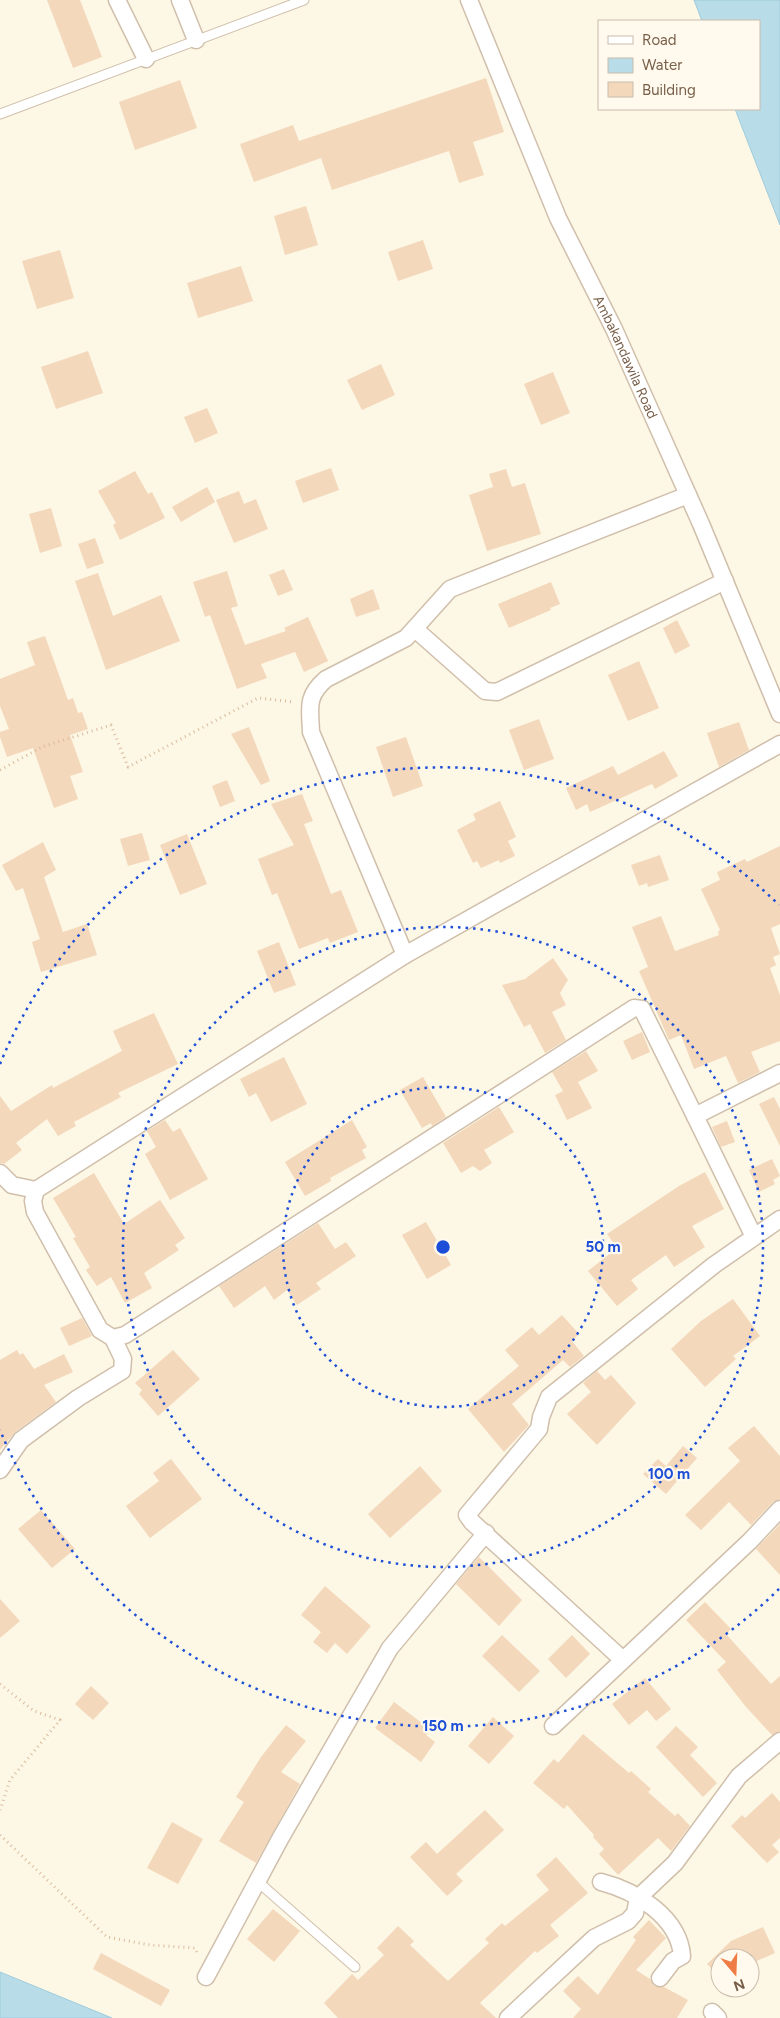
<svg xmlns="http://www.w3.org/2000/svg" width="780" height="2018" font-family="Figtree,sans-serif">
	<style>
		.water { fill: #b8dce8; stroke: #9ecbdb }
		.building { fill: #f4d8bb }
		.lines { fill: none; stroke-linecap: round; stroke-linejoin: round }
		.service-casing { stroke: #d0bfab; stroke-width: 11 }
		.minor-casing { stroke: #d0bfab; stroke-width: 19 }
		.path { stroke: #dabc9e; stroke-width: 3; stroke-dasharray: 1 4; stroke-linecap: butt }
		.service { stroke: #fff; stroke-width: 9 }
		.minor { stroke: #fff; stroke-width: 16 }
		.ring { fill: none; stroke: #1d4ed8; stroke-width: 2.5; stroke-dasharray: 2.5 5 }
		.labels { text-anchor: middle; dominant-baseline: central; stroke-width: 4.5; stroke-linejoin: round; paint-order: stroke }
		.street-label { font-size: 14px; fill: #785f49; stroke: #fffaed }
		.centre { fill: #1d4ed8; stroke: #fffaed; stroke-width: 2.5 }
		.ring-label { font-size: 15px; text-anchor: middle; font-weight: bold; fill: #1d4ed8; stroke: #fffaed; stroke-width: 4.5; stroke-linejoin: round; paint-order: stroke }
	</style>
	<rect width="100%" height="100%" fill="#fdf7e5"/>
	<!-- water -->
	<g class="water">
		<path d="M694 0H780V225L735 109H759V21H702Z"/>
		<path d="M0 1972 112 2018H0Z"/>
	</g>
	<!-- building -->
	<g class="building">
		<path d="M47 0H80L102 57 73 68Z"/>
		<path d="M486 78 504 132 473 142 484 175 459 183 449 151 332 190 321 158 254 182 240 144 293 125 299 141Z"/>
		<path d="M180 80 197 128 135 150 119 102Z"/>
		<path d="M306 206 318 245 285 255 274 216Z"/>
		<path d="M423 240 433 269 398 281 388 252Z"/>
		<path d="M60 250 74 298 37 309 22 261Z"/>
		<path d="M241 266 253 301 198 318 187 283Z"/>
		<path d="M88 351 103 393 56 409 41 367Z"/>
		<path d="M381 364 395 395 362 410 347 380Z"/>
		<path d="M553 372 570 413 541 425 524 384Z"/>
		<path d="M207 408 218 433 195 443 184 417Z"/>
		<path d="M331 468 339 490 303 503 295 481Z"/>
		<path d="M506 469 512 487 525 483 541 534 487 551 469 495 493 487 489 474Z"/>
		<path d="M135 471 148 494 152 492 165 518 120 540 113 525 116 523 98 491Z"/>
		<path d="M207 487 215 502 181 522 172 507Z"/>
		<path d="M239 491 244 504 256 499 268 529 234 543 216 500Z"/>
		<path d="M51 508 62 546 40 553 29 514Z"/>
		<path d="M95 538 104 563 87 569 78 544Z"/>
		<path d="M284 569 293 590 278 596 269 575Z"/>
		<path d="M227 571 238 606 231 608 245 645 286 631 284 628 308 617 328 661 304 672 295 652 261 664 267 678 237 689 210 615 205 617 193 582Z"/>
		<path d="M98 573 113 616 161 595 180 641 106 670 75 581Z"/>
		<path d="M551 582 560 604 550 608 551 610 509 628 498 604Z"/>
		<path d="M373 589 380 609 356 617 350 599Z"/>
		<path d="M677 620 690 646 675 654 663 628Z"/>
		<path d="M45 636 68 700 73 698 78 713 82 712 88 729 70 735 83 772 70 776 78 799 54 808 33 748 7 757 0 737V732L9 729 0 706V679L35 665 27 642Z"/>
		<path d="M639 661 659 708 628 721 608 675Z"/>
		<path d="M539 719 554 759 524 770 509 730Z"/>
		<path d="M739 722 749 750 719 767 707 733Z"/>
		<path d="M249 727 270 781 261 785 231 734Z"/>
		<path d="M406 737 423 786 393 797 376 747Z"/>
		<path d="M664 751 678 776 655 789 652 784 590 812 587 804 576 810 566 788 613 766 618 775Z"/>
		<path d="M227 780 235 801 220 807 212 786Z"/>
		<path d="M302 794 313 821 304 824 331 894 341 890 358 932 330 943 328 938 299 949 277 893 272 895 258 859 294 845 271 804Z"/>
		<path d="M500 801 516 837 508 841 515 856 500 863 499 860 481 868 477 861 473 863 457 830 476 820 473 814Z"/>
		<path d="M142 833 150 860 128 866 120 839Z"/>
		<path d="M187 834 207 884 180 895 160 845Z"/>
		<path d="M43 842 56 870 44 877 63 932 87 924 97 955 41 972 32 942 40 939 23 888 16 891 2 865Z"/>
		<path d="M780 846V924L771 928 780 954 773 957 776 965 770 968 780 995V1041L751 1052 760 1072 738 1083 726 1056 694 1069 681 1035 669 1040 639 971 648 967 632 927 661 916 675 951 719 935 718 932 720 930 701 889 720 880 717 872 745 859 747 862Z"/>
		<path d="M660 855 669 880 648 887 647 883 639 886 631 865Z"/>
		<path d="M279 942 296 985 274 993 257 951Z"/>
		<path d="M553 958 568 980 560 993 566 1005 552 1012 566 1040 545 1053 530 1024 524 1027 502 985 525 979Z"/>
		<path d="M154 1013 178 1064 118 1093 121 1097 74 1122 76 1126 58 1136 47 1119 16 1143 22 1150 4 1164 0 1163V1096L11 1111 52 1085 53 1088 122 1051 113 1031Z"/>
		<path d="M642 1032 650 1052 632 1060 623 1041Z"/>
		<path d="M586 1051 598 1071 578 1082 592 1108 567 1120 555 1095 563 1091 552 1072Z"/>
		<path d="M284 1057 307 1104 271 1122 256 1093 249 1097 240 1079Z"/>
		<path d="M423 1077 446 1117 432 1126 431 1123 422 1128 400 1090Z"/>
		<path d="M774 1097 780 1109V1146L759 1104Z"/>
		<path d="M499 1107 514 1132 484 1150 492 1163 480 1171 473 1166 461 1173 443 1143Z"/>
		<path d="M165 1120 173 1132 180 1128 208 1179 170 1200 145 1154 156 1147 147 1131Z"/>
		<path d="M352 1120 367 1147 362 1150 366 1158 330 1178 331 1181 305 1196 285 1162Z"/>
		<path d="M727 1121 735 1142 721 1147 712 1127Z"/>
		<path d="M772 1159 780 1176 773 1180 775 1184 759 1192 749 1170Z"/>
		<path d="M705 1172 724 1209 692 1226 705 1247 674 1267 666 1255 631 1280 638 1289 617 1306 588 1271 617 1248 607 1234 679 1186Z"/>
		<path d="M94 1173 124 1224 160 1200 185 1238 175 1245 179 1250 144 1273 152 1288 125 1303 111 1277 97 1286 86 1270 90 1267 73 1238 76 1237 53 1198Z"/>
		<path d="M426 1222 451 1265 427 1279 402 1235Z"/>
		<path d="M318 1223 335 1249 346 1242 356 1256 316 1283 321 1289 297 1305 287 1290 274 1300 265 1286 234 1308 219 1286Z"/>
		<path d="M733 1299 760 1336 733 1356 736 1359 705 1387 671 1349 701 1321Z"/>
		<path d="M562 1315 579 1334 572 1341 584 1356 570 1367 563 1360 512 1404 529 1425 504 1452 468 1409 519 1366 505 1350 532 1327 539 1335Z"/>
		<path d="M82 1318 92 1336 69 1346 60 1328Z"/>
		<path d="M17 1350 20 1355 23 1353 34 1369 64 1354 73 1372 44 1385 56 1402 15 1432 0 1450V1360Z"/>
		<path d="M173 1350 200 1379 158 1416 139 1394 142 1390 135 1383Z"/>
		<path d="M597 1371 605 1380 611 1375 636 1403 597 1445 567 1414 591 1392 583 1383Z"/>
		<path d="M754 1426 780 1456V1499L773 1502 751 1525 729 1502 701 1530 685 1515 740 1461 728 1448Z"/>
		<path d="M683 1446 697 1458 666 1494 643 1474 658 1459 666 1466Z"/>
		<path d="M171 1459 202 1499 150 1538 126 1506 159 1481 153 1473Z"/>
		<path d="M420 1466 442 1491 390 1538 368 1514Z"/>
		<path d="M41 1510 75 1549 52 1568 18 1529Z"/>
		<path d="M780 1524V1575L756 1549Z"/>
		<path d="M479 1557 522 1600 499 1626 456 1584Z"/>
		<path d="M325 1586 371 1626 347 1654 335 1643 327 1653 313 1642 321 1632 301 1615Z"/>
		<path d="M0 1599 20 1621 0 1638Z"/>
		<path d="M705 1602 731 1629 726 1634 771 1684 780 1676V1731L772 1735 746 1707 717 1670 726 1662 686 1620Z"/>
		<path d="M502 1635 540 1671 519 1692 482 1656Z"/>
		<path d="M572 1635 590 1654 566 1678 548 1659Z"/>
		<path d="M645 1678 671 1709 656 1721 647 1710 629 1725 612 1704Z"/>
		<path d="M91 1686 109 1703 93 1720 75 1704Z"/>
		<path d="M394 1702 430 1729 426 1735 435 1742 421 1762 375 1728Z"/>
		<path d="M493 1717 514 1736 489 1764 468 1746Z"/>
		<path d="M286 1725 306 1741 281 1772 300 1784 256 1863 219 1841 244 1802 236 1797 261 1757Z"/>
		<path d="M676 1726 698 1747 690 1755 717 1783 703 1797 656 1747Z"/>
		<path d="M583 1734 629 1773 631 1771 651 1789 648 1792 675 1816 678 1813 690 1826 671 1851 658 1838 618 1875 599 1854 604 1849 593 1837 594 1835 567 1805 564 1809 533 1783 554 1759 558 1763Z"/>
		<path d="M772 1793 780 1802V1838L772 1845 779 1852 767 1863 731 1826 742 1815 745 1818Z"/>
		<path d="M485 1810 504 1830 456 1874 463 1881 447 1896 410 1857 426 1842 437 1854Z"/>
		<path d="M172 1822 203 1839 178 1884 147 1868Z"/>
		<path d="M556 1857 588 1893 550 1925 559 1936 537 1953 535 1951 480 2003 496 2018H338L324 2003 352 1974 358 1980 384 1955 377 1948 398 1926 414 1941 410 1945 448 1981 489 1943 485 1939 502 1923 505 1926 549 1890 536 1875Z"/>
		<path d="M273 1909 300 1931 274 1962 247 1939Z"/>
		<path d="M649 1920 666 1938 636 1970 650 1979 654 1986 664 1987 688 2000 677 2018H573L581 2009 563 1991 578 1976 598 1995 636 1940 633 1937Z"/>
		<path d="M763 1927 775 1953 750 1964V1958H720V1977L707 1964 731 1941Z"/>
		<path d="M101 1953 170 1990 161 2006 93 1969Z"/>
	</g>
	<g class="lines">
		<defs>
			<g id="service">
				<path d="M0 114 304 0"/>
				<path d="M257 1881 355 1967"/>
			</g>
			<g id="minor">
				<path d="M117 0 146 59"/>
				<path d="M180 0 196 40"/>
				<path id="s1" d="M469 0 558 218 614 329 701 524 780 714"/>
				<path d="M415 629 485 691 497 692 725 581"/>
				<path d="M780 744 405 955 36 1190 33 1201 35 1212 100 1330 113 1338 125 1335 634 1008 642 1009 695 1116 780 1073"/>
				<path d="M405 955 311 732C310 708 306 696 326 679L406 638 450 589 688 495"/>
				<path d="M695 1116 754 1237"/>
				<path d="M0 1173 12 1185 36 1190"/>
				<path d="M0 1470 21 1440 78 1398 122 1371 123 1359 113 1338"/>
				<path d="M623 1660 472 1522 467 1515 539 1429 541 1417 549 1397 714 1265 780 1219"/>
				<path d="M553 1726 750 1541 780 1509"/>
				<path d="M601 1882C636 1891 679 1917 682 1956L673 1961 660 1978"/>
				<path d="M206 1977 280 1839 390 1648 486 1533"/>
				<path d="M712 2012 718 2018"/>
				<path d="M508 2018 594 1938 628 1921 635 1913 638 1898 675 1863 739 1776 780 1741"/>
			</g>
		</defs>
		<!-- service casing -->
		<use href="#service" class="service-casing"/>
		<!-- minor casing -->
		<use href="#minor" class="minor-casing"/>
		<!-- path -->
		<g class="path">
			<path d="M0 770 42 747 111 725 128 767 258 698 294 702"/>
			<path d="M0 1684 34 1711 60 1720 10 1780 0 1810"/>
			<path d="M0 1835 107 1937 150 1945 195 1948 197 1953"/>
		</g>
		<!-- service -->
		<use href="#service" class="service"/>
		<!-- minor -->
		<use href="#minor" class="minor"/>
	</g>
	<!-- distance rings -->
	<g class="ring">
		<circle cx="443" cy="1247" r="160"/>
		<circle cx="443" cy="1247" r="320"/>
		<path d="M779 1589A479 479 0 0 1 0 1430M0 1064A479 479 0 0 1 779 905"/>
	</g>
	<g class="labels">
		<!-- street labels -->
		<g class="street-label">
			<text stroke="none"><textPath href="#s1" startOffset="390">Ambakandawila Road</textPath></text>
		</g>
	</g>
	<circle cx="443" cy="1247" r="8" class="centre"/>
	<g class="ring-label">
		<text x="603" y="1252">50 m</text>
		<text x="669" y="1479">100 m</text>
		<text x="443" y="1731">150 m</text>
	</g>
	<!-- legend -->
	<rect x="598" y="20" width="162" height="90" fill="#fffaed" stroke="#c9bcab"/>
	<rect x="608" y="36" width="25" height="8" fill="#ffffff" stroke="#c9bcab"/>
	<text x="642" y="45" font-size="15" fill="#785f49">Road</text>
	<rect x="608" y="58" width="25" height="15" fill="#b8dce8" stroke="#c9bcab"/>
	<text x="642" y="70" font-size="15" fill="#785f49">Water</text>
	<rect x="608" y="82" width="25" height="15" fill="#f4d8bb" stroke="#c9bcab"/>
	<text x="642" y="95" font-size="15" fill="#785f49">Building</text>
	<!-- north arrow -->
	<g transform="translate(735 1973) rotate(161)"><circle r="24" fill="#fffaed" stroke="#c9bcab"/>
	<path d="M0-4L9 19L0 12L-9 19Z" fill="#ee7c44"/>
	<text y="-8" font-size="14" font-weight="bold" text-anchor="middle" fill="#785f49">N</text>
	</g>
</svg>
